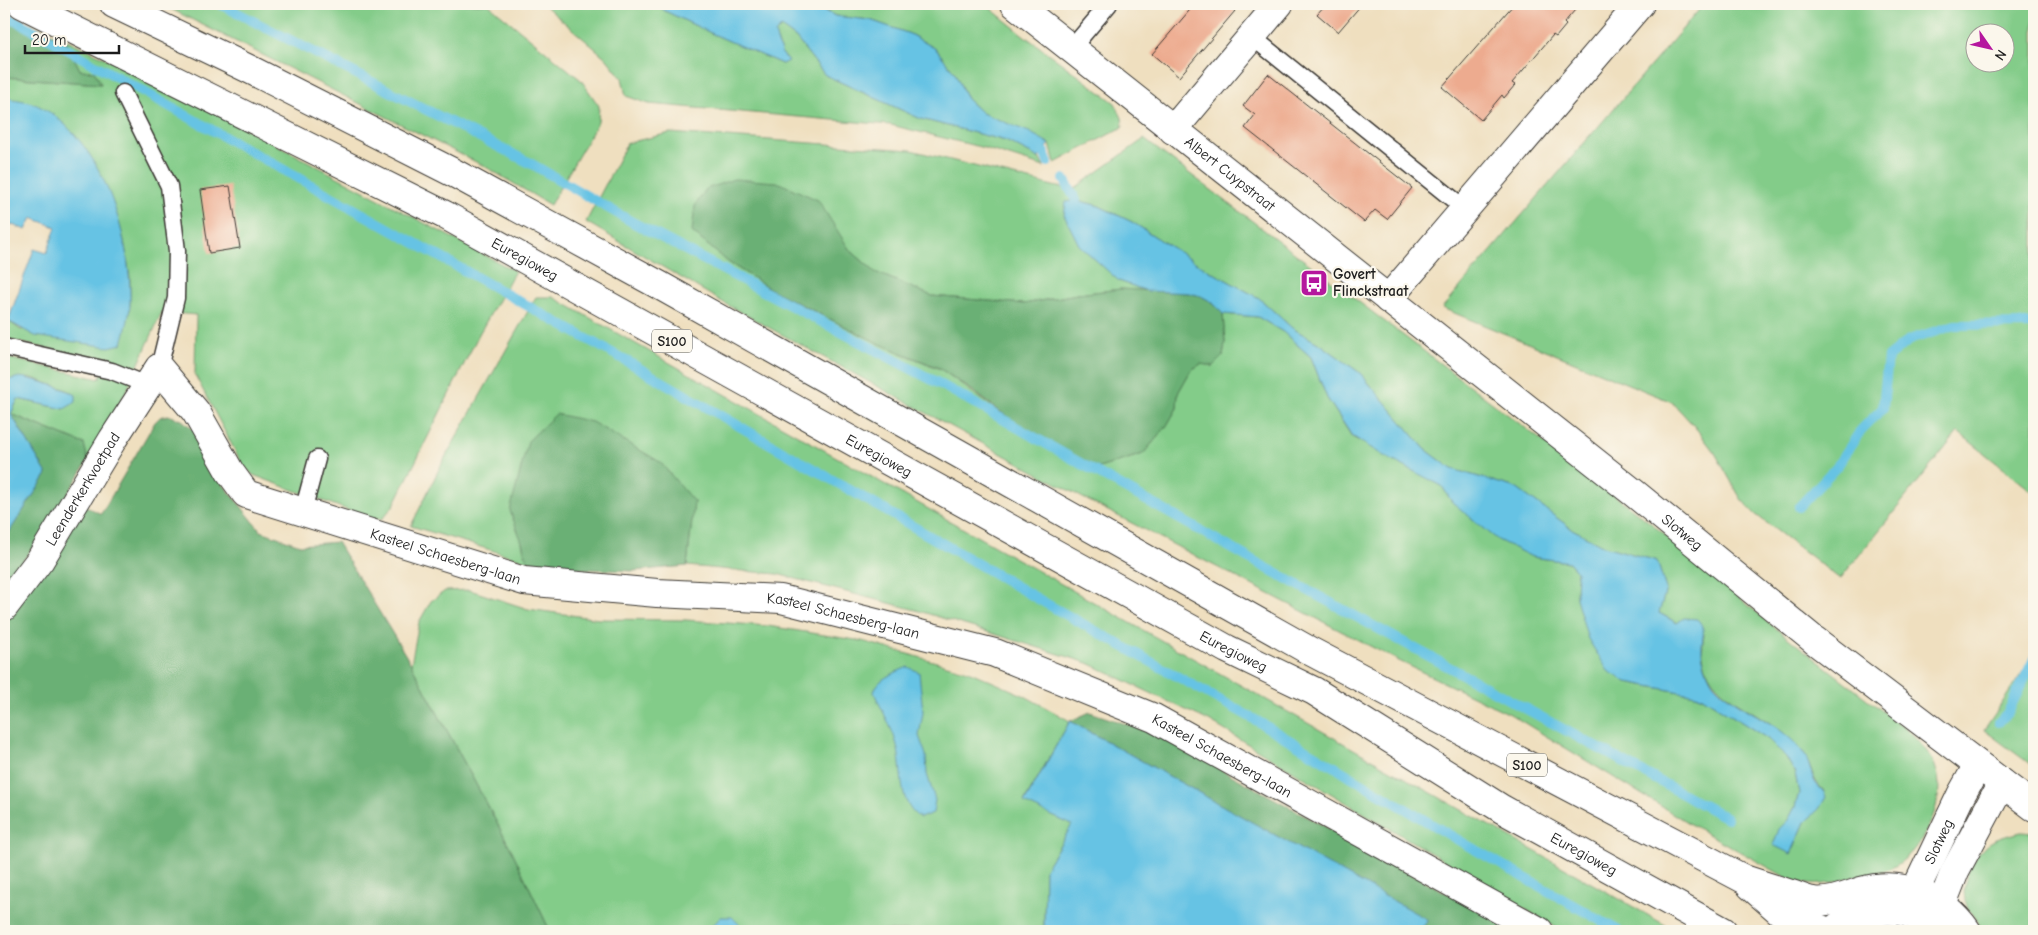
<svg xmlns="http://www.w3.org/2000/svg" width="2038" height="935" font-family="'Comic Neue',sans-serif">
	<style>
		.green { fill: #83cc89; stroke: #507452; fill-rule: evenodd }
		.forest { fill: #6ab075; stroke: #436648 }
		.water { fill: #66c3e4; stroke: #417080 }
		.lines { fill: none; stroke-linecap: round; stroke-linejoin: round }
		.stream { stroke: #66c3e4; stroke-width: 10 }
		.building { fill: #edab8f }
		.service-casing { stroke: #3c3934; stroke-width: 19 }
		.minor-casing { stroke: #3c3934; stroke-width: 30 }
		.tertiary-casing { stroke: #3c3934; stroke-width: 30 }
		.primary-casing { stroke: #3c3934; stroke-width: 30 }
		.service { stroke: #fff; stroke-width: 16 }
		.minor { stroke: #fff; stroke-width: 28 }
		.tertiary { stroke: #fff; stroke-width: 28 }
		.primary { stroke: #fff; stroke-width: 28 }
		.labels { text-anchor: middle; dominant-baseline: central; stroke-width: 4.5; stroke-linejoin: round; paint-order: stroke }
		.shield { fill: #fbf7ec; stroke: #5f5e5a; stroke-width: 1 }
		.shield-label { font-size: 14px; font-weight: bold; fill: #1c1c1c }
		.street-label { font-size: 15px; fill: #1c1c1c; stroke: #fbf7ec }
		.poi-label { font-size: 15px; font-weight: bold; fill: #1c1c1c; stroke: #fbf7ec; text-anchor: start }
	</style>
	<rect width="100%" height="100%" fill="#fbf7ec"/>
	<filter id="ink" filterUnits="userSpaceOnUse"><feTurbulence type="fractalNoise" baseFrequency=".02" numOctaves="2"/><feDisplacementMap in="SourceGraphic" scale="10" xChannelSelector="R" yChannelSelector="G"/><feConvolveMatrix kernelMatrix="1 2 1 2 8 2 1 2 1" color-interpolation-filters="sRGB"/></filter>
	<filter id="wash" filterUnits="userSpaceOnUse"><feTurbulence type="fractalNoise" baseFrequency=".0096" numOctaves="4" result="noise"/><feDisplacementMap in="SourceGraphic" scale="20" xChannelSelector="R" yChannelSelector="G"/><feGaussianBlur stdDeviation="1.12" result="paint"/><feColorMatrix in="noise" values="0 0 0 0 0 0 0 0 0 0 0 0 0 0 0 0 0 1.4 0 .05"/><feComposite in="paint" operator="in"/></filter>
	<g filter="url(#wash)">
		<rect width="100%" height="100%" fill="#efdfbf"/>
		<!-- green -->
		<g class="green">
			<path d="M161 4H488L581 80 599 106 598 122 550 205 486 167Z"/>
			<path d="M543 4H657L665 11 713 34 782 64 787 60 781 52 775 34 781 27 796 38 825 75 921 119 1006 141 1039 158 1044 167 984 148 891 125 649 104 626 96 622 78 606 58Z"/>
			<path d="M816 4H985L1022 34 1115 103 1122 118 1123 127 1055 163 1050 144 982 113 967 99 955 73 936 49 910 34 870 20 835 16Z"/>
			<path d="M1704 4H2034V493L1958 432 1840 579 1755 514 1741 499 1715 453 1695 427 1672 402 1442 308ZM1976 32H2006V62H1976Z"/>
			<path d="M65 39 173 90 515 271 479 334 394 505 382 519H372L253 475 243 466 195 375 196 315 162 312 127 390 88 461 84 444 11 414 18 399 64 409 70 391 32 378 4 381V357L99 379 108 362 4 339V332L8 321 21 330 130 306V277L124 241 113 204 36 105 4 98V77L101 84 93 71 80 70Z"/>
			<path d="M670 133 911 150 1057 187 1075 188 1144 139 1652 524 1774 627 1907 730C1917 740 1930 752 1935 766 1949 797 1923 850 1895 866 1882 874 1865 875 1851 878 1827 884 1815 888 1791 880L1690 824 1510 714 1399 661 1085 499 731 307 586 222 627 143ZM1077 200 1099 206 1132 222 1206 269 1259 298 1292 328 1323 346 1360 373 1425 449 1452 469 1516 488 1572 529 1604 546 1657 561 1666 589 1659 613 1678 623 1704 634C1693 695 1753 704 1789 738 1795 743 1803 751 1806 758 1814 772 1811 779 1824 791L1819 808 1805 822 1791 854 1779 829 1788 820 1795 807 1799 793 1795 773 1786 757 1768 739 1701 696 1627 682 1576 598 1577 571 1569 562 1532 557 1452 502 1442 486 1352 437 1327 398 1311 357 1283 332 1258 317 1223 314 1225 343 1223 356 1213 366 1201 364 1191 370 1178 393 1177 408 1166 427 1143 454 1096 469 1078 465 1057 454 942 370 880 344 774 291 728 262 692 232 834 227 849 249 875 272 932 296 1024 304 1077 294 1121 289 1147 291 1119 281Z"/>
			<path d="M536 297H553L1676 931H1562L1209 721 1088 663 916 610 777 574 687 566 694 501 522 543 527 561 411 526 442 463Z"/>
			<path d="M470 590 528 609 599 619 686 620 768 626 862 641 968 671 1023 695 1070 721 1024 802 1072 825 1045 869 1044 931H550L512 851 411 664 419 622 431 601 445 591Z"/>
			<path d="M2034 655V767L1984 730Z"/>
			<path d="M2021 832 2034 833V931H1983C1978 921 1968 912 1965 900 1961 881 1973 856 1988 844 1997 837 2011 835 2021 832Z"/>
		</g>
		<!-- forest -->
		<g class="forest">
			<path d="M4 14 65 39 80 70 94 71 101 84 4 77Z"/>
			<path d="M734 179 777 182 818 200 849 249 875 272 932 296 1024 304 1077 294 1121 289 1189 293 1201 296 1212 302 1223 314 1225 343 1223 356 1213 366 1201 364 1191 370 1178 393 1177 408 1166 427 1143 454 1096 469 1078 465 1057 454 973 391 939 368 880 344 774 291 728 262 692 232 695 206 706 189Z"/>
			<path d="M11 414 84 444 88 461 45 531 4 586V540L47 474Z"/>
			<path d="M556 414 592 422 660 462 694 502 687 566 633 571 564 568 527 561 522 542 510 511 528 441Z"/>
			<path d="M168 415 182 420 194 430 223 484 261 531 300 545 337 542 411 664 512 851 550 931H4V620L82 504 101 514 155 422 160 417Z"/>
			<path d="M1090 712 1158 735 1516 931H1420L1427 920 1070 721Z"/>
		</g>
		<!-- water -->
		<g class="water">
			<path d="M657 4H813L835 16 870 20 910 34 936 49 955 73 967 99 982 113 1029 132 1050 144 1039 158 1006 141 921 119 825 75 796 38 781 27 775 34 781 52 788 61 782 64 713 34 665 11Z"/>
			<path d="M4 98C14 99 28 101 37 105 102 137 132 237 130 303 130 317 125 331 122 344L109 347 35 336 8 321 34 249 47 253 56 227 32 218 26 230 4 222Z"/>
			<path d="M1077 200 1099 206 1132 222 1206 269 1259 298 1292 328 1323 346 1360 373 1425 449 1452 469 1516 488 1572 529 1604 546 1657 561 1666 589 1659 613 1677 623 1684 618 1697 619C1708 630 1701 638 1702 651 1702 661 1709 679 1716 686 1742 713 1785 723 1806 757 1810 764 1811 774 1815 782 1819 788 1824 790 1826 797L1819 809 1805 822 1791 854 1773 845 1779 829 1788 820 1795 807 1799 793 1795 773 1786 757 1768 739 1701 696 1627 682 1608 671 1588 639 1576 598 1577 571 1569 562 1532 557 1498 540 1452 502 1442 486 1384 456 1352 436 1327 398 1311 357 1283 332 1258 317 1223 314 1212 302 1201 296 1189 293 1147 291 1119 281 1079 245 1064 215 1066 202Z"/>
			<path d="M20 377C34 379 65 388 76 395V402L64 409 18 399 11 414 47 474 4 540V381Z"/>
			<path d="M908 667 919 672 923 712 919 736 926 755 927 774 935 800 933 813 920 818C896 803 904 766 896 742 891 725 881 709 874 692 877 678 897 672 908 667Z"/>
			<path d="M1070 721 1428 920 1420 931H1044L1045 869 1072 825 1024 803Z"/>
			<path d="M721 917H732L746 931H709V929Z"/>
		</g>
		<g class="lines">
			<!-- stream -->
			<g class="stream">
				<path d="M220 4 530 163 634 223 940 384 1263 566 1727 818"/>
				<path d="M4 16 20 23 632 364 1047 604 1252 718 1465 844 1619 931"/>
				<path d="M1044 152 1048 162"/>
				<path d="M1064 179 1076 200"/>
				<path d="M1799 507 1838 465 1861 430 1883 408 1888 357 1909 340 1955 325 2034 324"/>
				<path d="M1999 722 2008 712 2034 659"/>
			</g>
		</g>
		<g id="blocks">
			<!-- building -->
			<g class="building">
				<path d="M1195 4H1226L1235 11 1179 77 1152 54Z"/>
				<path d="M1326 4H1362L1338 32 1317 14Z"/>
				<path d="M1514 4H1580L1564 23 1566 25 1556 37 1553 35 1512 83 1515 85 1504 98 1502 95 1481 120 1442 87Z"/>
				<path d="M1268 74 1412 188 1387 219 1375 210 1364 222 1245 128 1255 115 1243 106Z"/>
				<path d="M230 186 240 248 209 253 200 190Z"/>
			</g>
		</g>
	</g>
	<g filter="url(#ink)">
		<use href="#blocks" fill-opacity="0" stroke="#3c3934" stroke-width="1"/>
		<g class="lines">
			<defs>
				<g id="service">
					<path d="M1251 36 1465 209"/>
					<path d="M1071 49 1109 4"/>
					<path d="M123 93 169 186 177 251 176 298 159 368"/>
					<path d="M4 347 112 371 147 385"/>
					<path d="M303 511 317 459"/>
				</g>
				<g id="minor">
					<path d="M1173 130 1279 4"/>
					<path d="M1388 299 1640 4"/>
					<path id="s1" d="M4 607 40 560 113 439 159 368 196 412 230 472 246 494 524 581 657 593 781 599 995 653 1154 718 1539 931"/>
				</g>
				<g id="tertiary">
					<path id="s2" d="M1015 4 1634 493 1814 640 2034 807"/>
					<path id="s3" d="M1915 891 1961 795 1978 765"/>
					<path d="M1942 904 1955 871 2002 783"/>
				</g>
				<g id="primary">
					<path id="s4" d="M22 4 445 215 1227 649 1314 691 1502 809 1723 931"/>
					<path d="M114 4 249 69 454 173 659 285 1310 651 1744 879C1759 884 1775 889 1791 894 1798 896 1805 900 1813 901 1828 904 1847 896 1861 891 1903 879 1943 897 1967 931"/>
					<path d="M1751 886 1783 914 1826 931"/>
					<path d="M1904 912 1917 916 1935 931"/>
					<path d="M1832 931C1855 914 1876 908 1904 912L1915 891"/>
				</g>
			</defs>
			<!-- service casing -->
			<use href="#service" class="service-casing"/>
			<!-- minor casing -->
			<use href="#minor" class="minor-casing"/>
			<!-- tertiary casing -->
			<use href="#tertiary" class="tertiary-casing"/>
			<!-- primary casing -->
			<use href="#primary" class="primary-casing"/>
			<!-- service -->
			<use href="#service" class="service"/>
			<!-- minor -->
			<use href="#minor" class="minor"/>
			<!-- tertiary -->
			<use href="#tertiary" class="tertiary"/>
			<!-- primary -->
			<use href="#primary" class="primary"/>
		</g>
	</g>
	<!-- icons -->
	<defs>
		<symbol id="bus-square" viewBox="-11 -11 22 22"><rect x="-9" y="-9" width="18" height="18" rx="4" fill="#b5179e" stroke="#fbf7ec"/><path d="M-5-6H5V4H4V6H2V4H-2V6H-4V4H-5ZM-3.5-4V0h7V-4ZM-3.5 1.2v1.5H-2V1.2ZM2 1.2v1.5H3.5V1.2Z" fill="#fff"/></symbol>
	</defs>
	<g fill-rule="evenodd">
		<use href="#bus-square" x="1298" y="267" width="32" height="32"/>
	</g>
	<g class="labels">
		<!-- shield labels -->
		<g class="shield">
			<rect x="652" y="329.5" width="40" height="23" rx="4"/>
			<rect x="1507" y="753.5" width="40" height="23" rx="4"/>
		</g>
		<g class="shield-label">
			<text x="672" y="341">S100</text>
			<text x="1527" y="765">S100</text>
		</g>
		<!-- street labels -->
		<g class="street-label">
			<text stroke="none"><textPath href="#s2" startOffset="274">Albert Cuypstraat</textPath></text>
			<text stroke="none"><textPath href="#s4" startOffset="564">Euregioweg</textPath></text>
			<text stroke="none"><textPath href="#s4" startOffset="969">Euregioweg</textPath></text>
			<text stroke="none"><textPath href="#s1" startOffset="142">Leenderkerkvoetpad</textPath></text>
			<text stroke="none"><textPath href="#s2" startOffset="851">Slotweg</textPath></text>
			<text stroke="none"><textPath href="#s1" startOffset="648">Kasteel Schaesberg-laan</textPath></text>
			<text stroke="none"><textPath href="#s1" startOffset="1052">Kasteel Schaesberg-laan</textPath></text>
			<text stroke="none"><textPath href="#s4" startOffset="1374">Euregioweg</textPath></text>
			<text stroke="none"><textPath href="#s1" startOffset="1458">Kasteel Schaesberg-laan</textPath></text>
			<text stroke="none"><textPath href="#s3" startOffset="55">Slotweg</textPath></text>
			<text stroke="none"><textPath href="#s4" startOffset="1779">Euregioweg</textPath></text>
		</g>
		<!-- poi labels -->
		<g class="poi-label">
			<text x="1333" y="274">Govert<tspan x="1333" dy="17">Flinckstraat</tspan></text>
		</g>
	</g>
	<!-- margin -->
	<rect width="2038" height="935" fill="none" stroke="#fbf7ec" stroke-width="20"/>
	<!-- north arrow -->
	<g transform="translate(1990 48) rotate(124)"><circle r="24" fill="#fbf7ec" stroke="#a29f99"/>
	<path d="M0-4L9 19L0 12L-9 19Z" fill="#b5179e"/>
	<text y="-8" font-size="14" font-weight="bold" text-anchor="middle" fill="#1c1c1c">N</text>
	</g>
	<!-- scale -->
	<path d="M25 45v8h94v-8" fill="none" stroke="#1c1c1c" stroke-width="2.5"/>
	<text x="32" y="45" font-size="15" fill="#1c1c1c" stroke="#fbf7ec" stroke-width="4" paint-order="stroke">20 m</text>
</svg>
